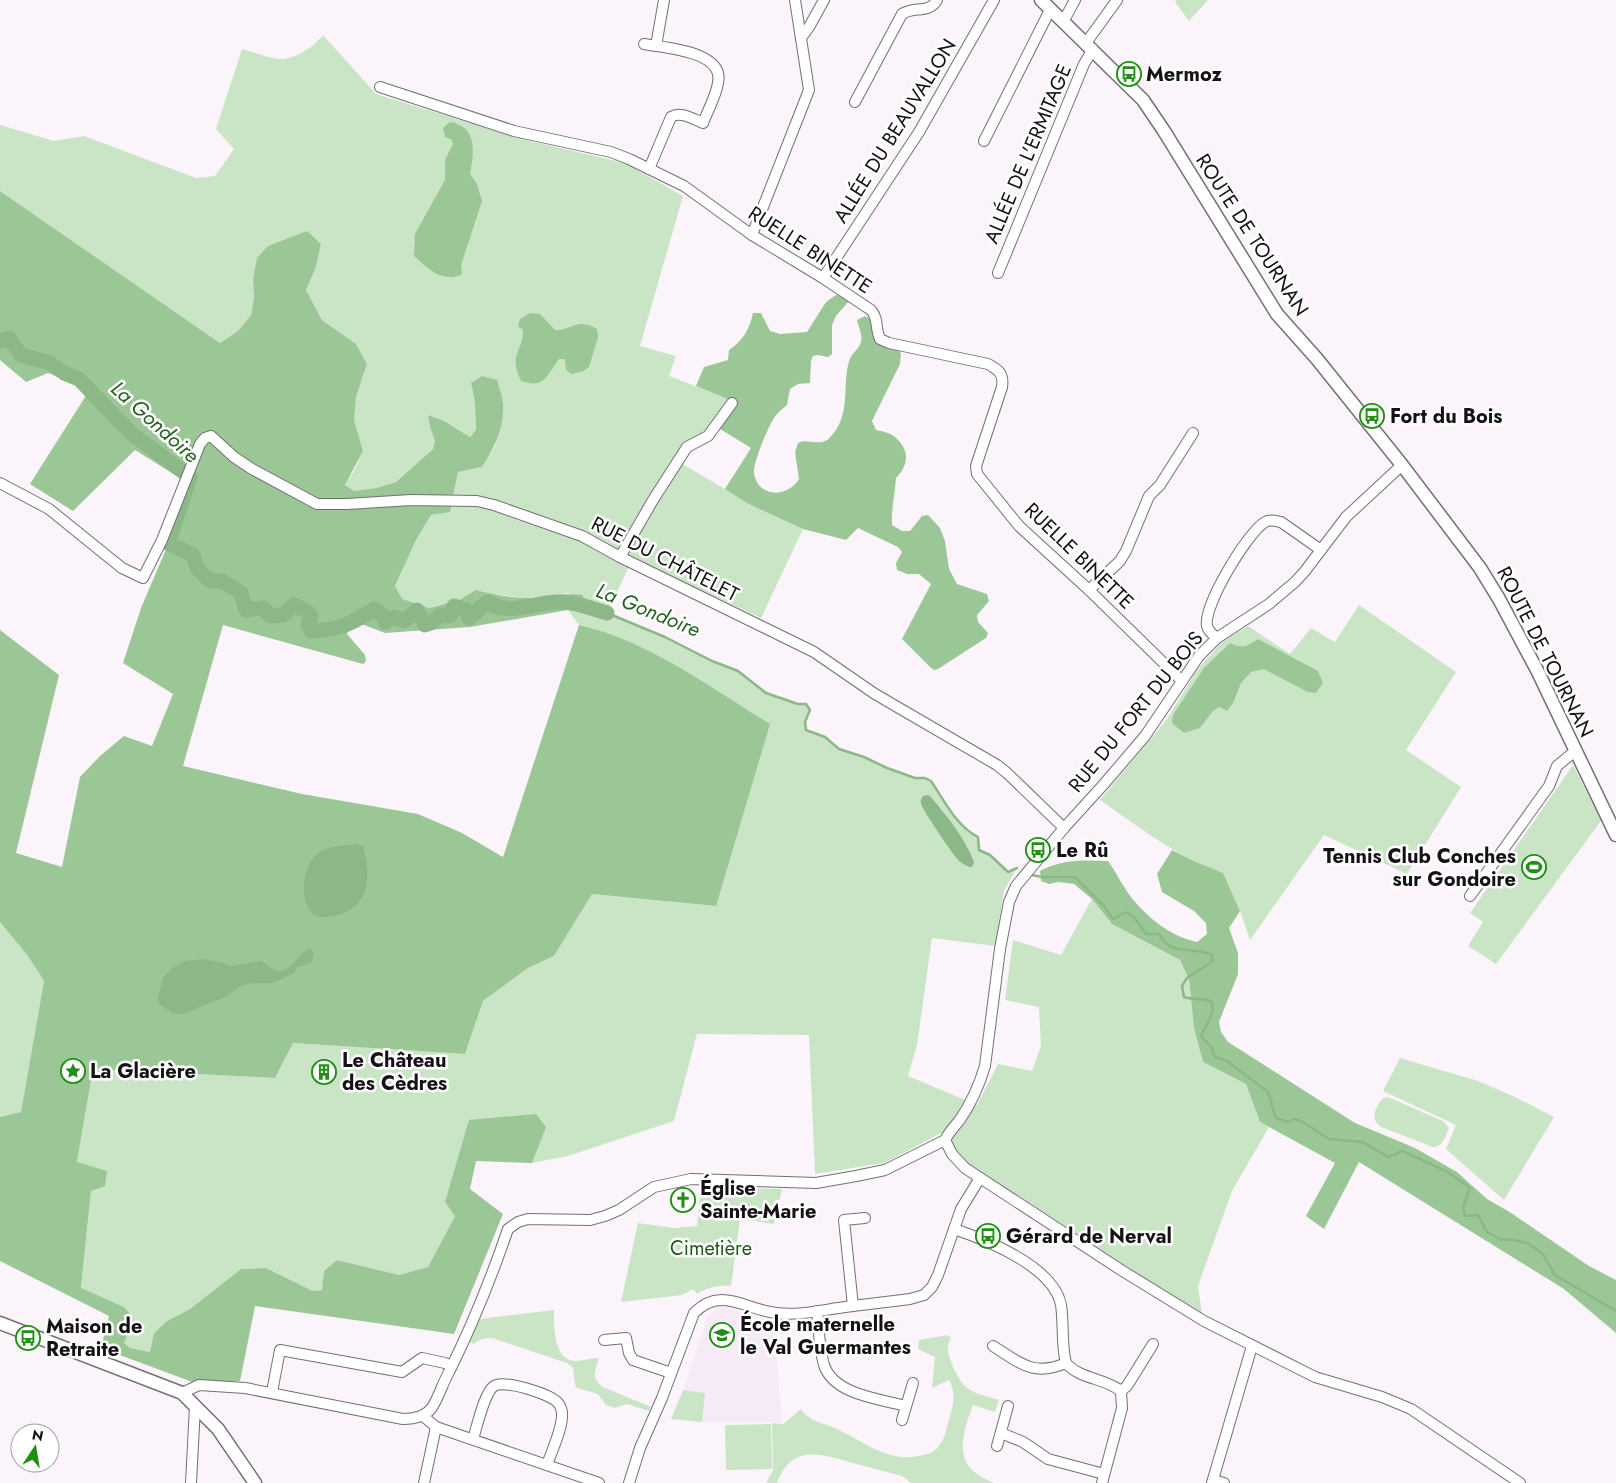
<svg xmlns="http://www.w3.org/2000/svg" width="1616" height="1483" font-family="Jost,sans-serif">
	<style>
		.built { fill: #f6eaf7 }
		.green { fill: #c9e5c6 }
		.forest { fill: #9bc695 }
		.water { fill: #8cb786 }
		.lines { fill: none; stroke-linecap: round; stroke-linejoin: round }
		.stream { stroke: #8cb786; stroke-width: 2.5 }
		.river { stroke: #8cb786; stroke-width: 15 }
		.minor-casing { stroke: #746f75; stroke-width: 12 }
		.major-casing { stroke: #746f75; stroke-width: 15 }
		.minor { stroke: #fff; stroke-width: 10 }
		.major { stroke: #fff; stroke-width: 12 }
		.labels { text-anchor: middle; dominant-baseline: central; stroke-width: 5; stroke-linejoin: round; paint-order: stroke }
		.poi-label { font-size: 20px; font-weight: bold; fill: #141214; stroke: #fff; text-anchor: start }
		.street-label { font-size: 20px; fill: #141214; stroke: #fff }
		.park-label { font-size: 20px; fill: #1e5819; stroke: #fff }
		.water-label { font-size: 21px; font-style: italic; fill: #276021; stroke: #fff }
	</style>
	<rect width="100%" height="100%" fill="#fbf5fb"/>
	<!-- built -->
	<path class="built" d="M720 1306 771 1321 775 1336 782 1422H702L704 1393 683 1390 708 1315Z"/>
	<!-- green -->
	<g class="green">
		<path d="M1177 0H1208L1189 21 1175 2Z"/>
		<path d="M323 35 376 94 530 141 625 163 683 196 640 346 676 356 669 376 729 399 708 430 674 459 747 502 803 529 761 618 633 558 607 613 665 637 712 661 738 671 766 693 798 704H806L810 710 805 722 806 730 825 737 839 749 864 757 887 768 915 778H925L931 781C943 800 957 827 978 837L979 850 990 855 1007 872 1017 868 1004 891 995 946 932 938 917 1045 908 1076 977 1105 998 1064 1032 1071 1041 1046 1039 1007 1005 1000 1013 940 1061 955 1092 899 1112 924 1180 960 1189 979 1194 1028 1203 1062 1246 1084 1260 1122 1269 1127 1232 1191 1198 1286 1202 1315 979 1174 955 1152 941 1133 884 1163 815 1174 809 1035 697 1034 674 1121 568 1156 532 1163 545 1127 469 1120 455 1216 428 1267 399 1275 337 1260 324 1271 322 1290 313 1291 266 1268 241 1269 190 1309 167 1321 154 1333 151 1352 130 1348 124 1343 129 1331 124 1307 81 1289 91 1191 107 1171 77 1163 93 1069 275 1078 293 1043 465 1054 483 1001 528 968 554 956 592 894 716 906 595 629 579 625 568 610 583 604 568 593 527 598 494 594 476 590 459 600 428 608 402 600 395 586 416 540 431 515 450 512 458 472 482 467 495 446 502 422 471 383 475 402 476 431 469 437 458 429 429 416 430 427 435 441 433 449 396 482 376 488 354 491 345 485 354 471 363 451 354 420 356 397 367 364 356 344 322 320 306 290 315 269 286 240 268 246 253 280 254 297 251 315 238 331 220 343 0 191V125L54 141 84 136 196 178 215 176 234 149 216 129 242 49C254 52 267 58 279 59 294 60 314 47 323 35Z"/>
		<path d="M1359 605 1456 672 1406 750 1461 787 1407 874 1324 835 1250 940 1240 911 1223 873C1177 857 1139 827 1100 800L1167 719 1197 670 1222 642 1248 626 1290 654 1311 628 1335 642Z"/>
		<path d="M1573 765 1601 821 1496 964 1468 946 1483 922 1470 913Z"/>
		<path d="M0 922 28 956 44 981 21 1112 0 1117Z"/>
		<path d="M1400 1058 1478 1081 1515 1097 1554 1117 1504 1200 1446 1149 1456 1125 1383 1091Z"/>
		<path d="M1388 1097 1443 1121 1449 1128C1445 1137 1443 1147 1433 1147L1381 1127C1369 1118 1376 1107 1383 1098Z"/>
		<path d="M701 1187 782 1189 774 1224 740 1219 731 1286C717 1285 709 1287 697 1294L693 1289 682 1295 621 1302 638 1223 674 1228 697 1226Z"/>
		<path d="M554 1310C554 1326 553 1360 575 1361 583 1361 591 1358 599 1358 595 1370 591 1378 603 1387L651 1407 649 1411 627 1404 615 1408 606 1405 598 1394 577 1388 575 1385 573 1368 567 1363 492 1338 482 1339 473 1344 469 1341 480 1319Z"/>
		<path d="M948 1335 951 1338C945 1349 948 1353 952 1364 963 1392 972 1392 999 1400L995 1412 973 1405C965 1427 953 1457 977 1474 982 1478 989 1480 994 1483H911L902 1476C886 1472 869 1467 853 1463 821 1454 792 1443 777 1483H766L773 1470 772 1423 783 1424 801 1409C809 1422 824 1423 837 1429 863 1441 888 1463 919 1456 926 1455 935 1452 939 1446 945 1439 946 1429 949 1420 953 1405 957 1395 949 1380L932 1388 935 1357 918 1349 919 1340Z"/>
		<path d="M683 1390 705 1393 702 1422 671 1419Z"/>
		<path d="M771 1424 772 1469 726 1470 725 1425Z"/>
	</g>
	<!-- forest -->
	<g class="forest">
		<path d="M450 122C478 127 474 152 470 174L477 184 482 201 461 265 462 274C443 284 427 268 414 256L415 234 445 180V160L453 144 451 139 445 137 443 128Z"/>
		<path d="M0 191 220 343 238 331 251 315 254 297 253 280 257 258 268 246 307 231 321 244 315 269 306 290 322 320 356 344 367 364 356 397 354 420 363 451 345 485 354 491 376 488 396 482 433 449 435 441 430 427 428 415 444 421 470 437 476 430 475 402 471 383 482 376 497 380C499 387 502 395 503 403 505 427 494 448 482 467L458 472 450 512 431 515 416 540 395 586 402 599 429 608 459 600 476 590C492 594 510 598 527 598 547 598 563 592 583 595V604L568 610 470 627 385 633 364 625H358L350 627 347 634 365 655 366 661 363 664 223 625 183 766 302 794 418 814 462 833 503 857 579 625C649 641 709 687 770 724L716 906 592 894 554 956 528 968 483 1001 465 1054 293 1043 275 1078 93 1069 77 1162 107 1171 105 1186 91 1191 81 1288 124 1307 132 1317 129 1331 124 1343 130 1348 150 1352 154 1333 167 1321 190 1309 241 1269 266 1268 313 1291 322 1290 324 1271 337 1260 399 1275 428 1267 455 1216 445 1202 469 1120 536 1114 546 1127 532 1163 476 1161 470 1189 503 1214 454 1334 255 1306 240 1381 195 1383 101 1348 109 1316 0 1261V1117L21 1112 44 981 28 956 0 922V630L59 675 16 853 62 867 80 777 100 756 124 736 152 746 173 694 123 663 141 608 193 486 135 450 73 511 30 484 87 394 76 383 48 373 26 382 0 360Z"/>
		<path d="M836 295 846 297 849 301 836 316 832 325V354L828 357 818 355 813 356 811 361 810 383 798 384 790 389 787 405C784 408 780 410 778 413 770 420 752 465 754 474 759 498 787 498 799 479L795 452 798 443C807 438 818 446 827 440 828 440 832 435 832 435 851 414 842 386 849 361 851 354 859 349 861 342 863 335 858 326 857 320L865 316 870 319 873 324 899 350 901 354 900 364 872 421 876 430C882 431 890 433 895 437 910 450 909 465 896 478 895 493 891 510 892 525L902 531H910L922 516 928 515 940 528 945 541 949 569 957 584 987 594 989 601 977 615 978 622 988 633 986 638 938 669 934 670 930 667 902 639 931 584 919 574H907L897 570 896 563 902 552 898 547 858 528 846 540 803 529 747 503 725 489 751 448 712 424 728 399 696 386 704 367 728 360 729 350C743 341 750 328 753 313H761L770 331 780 334 807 332 826 302Z"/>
		<path d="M530 313 540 314 555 330C573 331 575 317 597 329L598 337 589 367 583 371 572 374 566 370 565 359H559C546 376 545 389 521 381 508 353 523 353 523 330L518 326 520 319Z"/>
		<path d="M1258 639 1318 671 1323 683 1316 693 1308 692 1264 669 1251 672 1241 683 1233 703 1227 711 1219 707 1212 712 1200 728 1184 733 1172 723 1173 715 1204 668 1230 643C1243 649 1246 647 1258 639Z"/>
		<path d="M1172 850 1196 862 1223 873 1240 911 1229 928 1238 953V974L1219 1022 1221 1032 1228 1042 1355 1123 1415 1148 1457 1172 1487 1199 1508 1211 1589 1266 1616 1280V1333L1564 1289 1359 1162 1324 1229 1306 1216 1335 1163 1260 1122 1246 1084 1203 1062 1194 1028 1189 979 1180 960 1112 924 1092 899 1074 884 1058 882 1049 884 1041 881 1040 871C1062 859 1083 860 1108 861 1116 872 1122 885 1131 897 1148 918 1170 936 1197 942L1207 934 1206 923 1194 911 1162 892 1157 874Z"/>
	</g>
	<!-- water -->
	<g class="water">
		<path d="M928 795 930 796C947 816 965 838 974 862L972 867H969C966 865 961 863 959 861 954 856 921 808 921 803 920 800 921 799 923 796Z"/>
		<path d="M357 844 363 846C371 875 371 906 338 915 331 917 322 919 315 915 298 905 302 866 317 854 327 845 344 846 357 844Z"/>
		<path d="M310 948 314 952 312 962 296 968 294 973 273 983H252L242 985 225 997 183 1014H174L160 1005 158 998 163 978 171 969 184 961 202 959 224 963 231 966 261 961C266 963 273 970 278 971 291 973 299 952 310 948Z"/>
	</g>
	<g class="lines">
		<!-- stream -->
		<g class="stream">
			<path d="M607 613 665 637 712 661 738 671 766 693 798 704H806L810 710 805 722 806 730 825 737 839 749 864 757 887 768 915 778H925L931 781C944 800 956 826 978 837L979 850 990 855 1008 872 1017 868"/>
			<path d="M1032 875 1042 877H1075L1104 906 1113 919 1126 912 1134 917 1146 934H1159C1161 937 1164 942 1167 944 1177 953 1198 948 1212 955L1213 961 1187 978 1182 986 1184 997C1194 1000 1203 998 1212 1002 1215 1014 1206 1025 1201 1036L1211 1047 1215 1057 1227 1061 1268 1092 1276 1118 1288 1122 1295 1119 1304 1123 1329 1139 1363 1142 1388 1157 1402 1151 1446 1171 1470 1188 1463 1207 1465 1216 1478 1215 1487 1232 1500 1239 1515 1240 1529 1244 1542 1253 1555 1275 1616 1311"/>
		</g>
		<!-- river -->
		<path class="river" d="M0 341 9 338 21 355 50 363 64 373 79 379 132 434 190 477 168 543 193 555 197 568 210 581H222L241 593 246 610 263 608 270 616 283 615 294 605 306 611 311 616 308 625 312 631C340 629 350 625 374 609L383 616 385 622 395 617 404 621 417 610 425 625 431 623 440 615 450 616 454 606 466 610 469 618C476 614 480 606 488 602 511 618 539 599 565 602 578 603 593 609 607 613"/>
		<defs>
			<g id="minor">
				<path d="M1063 22 1075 0"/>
				<path d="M801 38 809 27 824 0"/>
				<path d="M1086 43 1117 0"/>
				<path d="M644 44C665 48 725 51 718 83 716 96 708 110 703 123 693 119 681 111 671 117L649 169"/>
				<path d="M656 46 664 0"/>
				<path d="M380 87 514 131 611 152 629 159 684 186 752 235 823 278 871 310C879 319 875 329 880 339L889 343 988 364C999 370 1004 374 1002 387L976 466 977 474 1019 526 1089 590 1182 681"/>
				<path d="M855 102 902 14C914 6 929 14 937 0"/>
				<path d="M984 141 1050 10"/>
				<path d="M752 235 809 90 795 0"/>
				<path d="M998 273 1084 64 1093 49"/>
				<path d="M823 278 919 132 994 0"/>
				<path d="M0 483 49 509 122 568 143 578 162 540 200 444 205 438 211 436 234 457 252 469 317 504H347L411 500 477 501 494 505 582 536 620 557 814 652 875 694 997 765 1007 773 1064 828"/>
				<path d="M620 557 653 500 687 447 708 436 732 403"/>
				<path d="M1089 590 1120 561 1126 551 1149 496 1160 485 1193 433"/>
				<path d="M1217 638C1213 635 1208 631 1207 626 1203 606 1247 533 1265 522 1271 519 1275 521 1281 522L1321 550"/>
				<path d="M1470 896 1549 786 1557 766 1575 751"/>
				<path d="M945 1140 952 1154 965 1168 1121 1270 1204 1321 1315 1377 1382 1397 1411 1409 1520 1483"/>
				<path d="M954 1229C987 1240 1054 1267 1061 1305 1064 1324 1061 1344 1066 1363 1079 1379 1105 1378 1121 1391"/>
				<path d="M853 1306 844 1220 865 1218"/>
				<path d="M817 1311C819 1328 819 1348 824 1365 834 1395 880 1399 906 1406"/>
				<path d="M604 1340 626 1338 629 1353 633 1360 671 1373"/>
				<path d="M993 1346C1020 1363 1033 1377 1066 1363"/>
				<path d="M1121 1391 1127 1386 1153 1344"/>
				<path d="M272 1392 280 1350 402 1372 422 1358 445 1363 452 1366"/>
				<path d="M182 1393 199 1385 245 1388 403 1419C413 1419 424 1417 431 1409 438 1399 442 1385 448 1374 471 1328 491 1279 508 1229L518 1222 528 1219 590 1220 605 1216 619 1210 654 1187 691 1179 816 1183 856 1176 885 1170 945 1140C949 1132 953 1128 959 1121 971 1104 979 1086 985 1066L1000 949 1009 902 1016 886 1064 828 1104 784 1145 736 1199 656 1217 638 1269 604 1295 582 1305 571 1346 517 1402 465"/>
				<path d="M423 1416 436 1427 599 1483"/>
				<path d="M902 1420 913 1383"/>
				<path d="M1001 1433 1023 1442 1048 1459 1104 1474"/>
				<path d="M473 1439C477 1427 484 1393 494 1386 503 1379 551 1394 558 1403 560 1405 562 1410 562 1413 563 1428 552 1450 547 1465"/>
				<path d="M997 1446 1008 1406"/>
				<path d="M1213 1480 1224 1483"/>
				<path d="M191 1483 195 1406"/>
				<path d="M424 1483 436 1427"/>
				<path d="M629 1483 640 1448 662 1398 694 1313C721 1286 744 1309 776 1313 798 1316 823 1310 845 1307 867 1304 888 1302 910 1299L924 1295 932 1287 938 1275 961 1209 980 1178"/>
				<path d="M1102 1483 1122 1408 1121 1391"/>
				<path d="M1212 1483 1252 1346"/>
			</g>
			<g id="major">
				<path d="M1041 0 1143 100 1164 131 1277 314 1317 359 1402 465 1480 568 1499 599 1538 672 1616 835"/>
				<path d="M0 1323 182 1393 218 1429 255 1483"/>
			</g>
		</defs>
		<!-- minor casing -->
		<use href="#minor" class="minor-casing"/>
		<!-- major casing -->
		<use href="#major" class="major-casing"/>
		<!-- minor -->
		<use href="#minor" class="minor"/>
		<!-- major -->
		<use href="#major" class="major"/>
	</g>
	<!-- icons -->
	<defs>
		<symbol id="bus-ring" viewBox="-11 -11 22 22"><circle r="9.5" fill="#fff" stroke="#218f15" stroke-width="1.5"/><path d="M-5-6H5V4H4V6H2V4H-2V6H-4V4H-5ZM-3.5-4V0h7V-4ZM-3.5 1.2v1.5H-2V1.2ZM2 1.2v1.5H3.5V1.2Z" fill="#218f15"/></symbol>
		<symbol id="stadium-ring" viewBox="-11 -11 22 22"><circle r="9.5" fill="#fff" stroke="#218f15" stroke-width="1.5"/><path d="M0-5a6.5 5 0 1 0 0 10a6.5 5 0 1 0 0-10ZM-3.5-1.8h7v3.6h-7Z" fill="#218f15"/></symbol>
		<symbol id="sight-ring" viewBox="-11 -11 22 22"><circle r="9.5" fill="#fff" stroke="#218f15" stroke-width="1.5"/><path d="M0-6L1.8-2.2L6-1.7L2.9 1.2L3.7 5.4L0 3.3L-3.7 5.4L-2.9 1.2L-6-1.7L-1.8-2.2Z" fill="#218f15"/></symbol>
		<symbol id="building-ring" viewBox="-11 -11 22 22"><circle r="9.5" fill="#fff" stroke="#218f15" stroke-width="1.5"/><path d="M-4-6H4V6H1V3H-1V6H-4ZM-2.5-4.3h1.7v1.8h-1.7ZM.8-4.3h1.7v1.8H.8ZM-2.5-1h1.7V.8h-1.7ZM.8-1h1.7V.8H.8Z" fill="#218f15"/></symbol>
		<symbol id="church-ring" viewBox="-11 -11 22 22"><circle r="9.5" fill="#fff" stroke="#218f15" stroke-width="1.5"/><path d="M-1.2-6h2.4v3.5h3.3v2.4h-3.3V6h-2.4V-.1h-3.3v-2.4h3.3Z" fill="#218f15"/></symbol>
		<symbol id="school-ring" viewBox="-11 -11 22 22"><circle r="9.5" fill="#fff" stroke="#218f15" stroke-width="1.5"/><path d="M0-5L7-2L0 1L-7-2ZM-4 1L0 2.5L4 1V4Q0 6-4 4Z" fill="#218f15"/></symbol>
	</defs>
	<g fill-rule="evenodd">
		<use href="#bus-ring" x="1115" y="60" width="28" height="28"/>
		<use href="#bus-ring" x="1358" y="402" width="28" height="28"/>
		<use href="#bus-ring" x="1024" y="836" width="28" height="28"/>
		<use href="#stadium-ring" x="1520" y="853" width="28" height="28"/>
		<use href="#sight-ring" x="59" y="1057" width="28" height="28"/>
		<use href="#building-ring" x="310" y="1058" width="28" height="28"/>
		<use href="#church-ring" x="669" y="1186" width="28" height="28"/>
		<use href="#bus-ring" x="974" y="1222" width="28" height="28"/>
		<use href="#school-ring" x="708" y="1321" width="28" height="28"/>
		<use href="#bus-ring" x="14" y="1324" width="28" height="28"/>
	</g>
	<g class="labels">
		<!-- poi labels -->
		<g class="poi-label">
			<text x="1146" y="74">Mermoz</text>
			<text x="1390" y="416">Fort du Bois</text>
			<text x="1056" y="850">Le Rû</text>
			<text x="1516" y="856" text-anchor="end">Tennis Club Conches<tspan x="1516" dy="23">sur Gondoire</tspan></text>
			<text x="342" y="1060">Le Château<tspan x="342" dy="23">des Cèdres</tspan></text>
			<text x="90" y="1071">La Glacière</text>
			<text x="700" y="1188">Église<tspan x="700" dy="23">Sainte-Marie</tspan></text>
			<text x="1006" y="1236">Gérard de Nerval</text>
			<text x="740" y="1324">École maternelle<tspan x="740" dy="23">le Val Guermantes</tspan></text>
			<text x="46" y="1326">Maison de<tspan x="46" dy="23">Retraite</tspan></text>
		</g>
		<!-- street labels -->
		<g class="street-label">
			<text transform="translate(895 131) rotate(-58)">ALLÉE DU BEAUVALLON</text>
			<text transform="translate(1028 154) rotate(-67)">ALLÉE DE L'ERMITAGE</text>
			<text transform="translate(1252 235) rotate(57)">ROUTE DE TOURNAN</text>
			<text transform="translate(810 250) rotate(33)">RUELLE BINETTE</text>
			<text transform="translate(1079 556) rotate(44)">RUELLE BINETTE</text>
			<text transform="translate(665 559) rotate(27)">RUE DU CHÂTELET</text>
			<text transform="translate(1545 652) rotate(63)">ROUTE DE TOURNAN</text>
			<text transform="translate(1136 712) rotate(-51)">RUE DU FORT DU BOIS</text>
		</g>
		<!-- park labels -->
		<g class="park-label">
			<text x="711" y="1248">Cimetière</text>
		</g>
		<!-- water labels -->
		<g class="water-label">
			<text transform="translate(155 422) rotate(42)">La Gondoire</text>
			<text transform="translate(648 610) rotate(22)">La Gondoire</text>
		</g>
	</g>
	<!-- north arrow -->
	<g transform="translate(35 1448) rotate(12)"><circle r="24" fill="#ffffff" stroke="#a1a0a1"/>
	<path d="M0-4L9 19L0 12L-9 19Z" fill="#218f15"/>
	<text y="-8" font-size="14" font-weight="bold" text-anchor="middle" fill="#141214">N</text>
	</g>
</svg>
